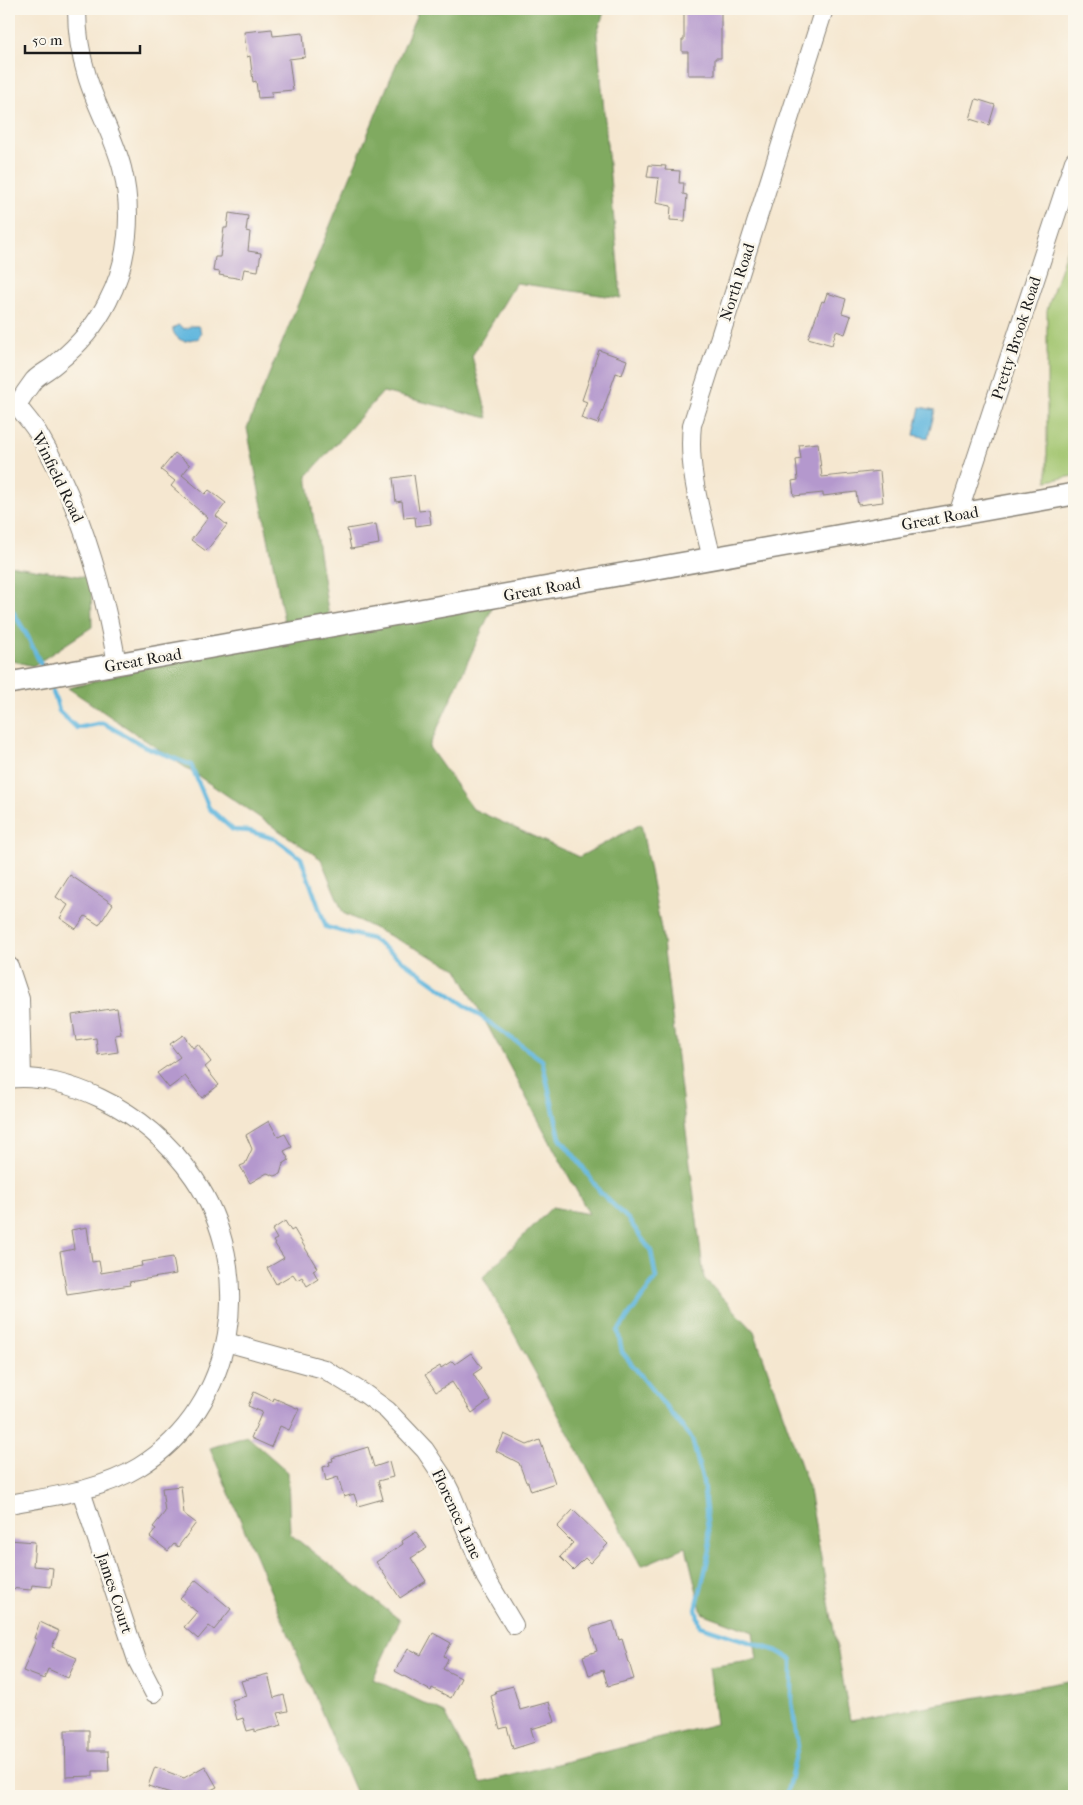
<svg xmlns="http://www.w3.org/2000/svg" width="1083" height="1805" font-family="'IM FELL French Canon',serif">
	<style>
		.green { fill: #a0c46d; stroke: #5e7044 }
		.forest { fill: #80aa60; stroke: #4e633e }
		.water { fill: #62b7de; stroke: #3f6a7d }
		.lines { fill: none; stroke-linecap: round; stroke-linejoin: round }
		.stream { stroke: #62b7de; stroke-width: 4.5 }
		.building { fill: #b498cd }
		.minor-casing { stroke: #888276; stroke-width: 20 }
		.tertiary-casing { stroke: #888276; stroke-width: 24 }
		.minor { stroke: #fff; stroke-width: 18 }
		.tertiary { stroke: #fff; stroke-width: 21 }
		.labels { text-anchor: middle; dominant-baseline: central; stroke-width: 5; stroke-linejoin: round; paint-order: stroke }
		.street-label { font-size: 16px; fill: #1c1c1c; stroke: #fbf7ec }
	</style>
	<rect width="100%" height="100%" fill="#fbf7ec"/>
	<filter id="ink" filterUnits="userSpaceOnUse"><feTurbulence type="fractalNoise" baseFrequency=".02" numOctaves="2"/><feDisplacementMap in="SourceGraphic" scale="10" xChannelSelector="R" yChannelSelector="G"/><feConvolveMatrix kernelMatrix="1 2 1 2 8 2 1 2 1" color-interpolation-filters="sRGB"/></filter>
	<filter id="wash" filterUnits="userSpaceOnUse"><feTurbulence type="fractalNoise" baseFrequency=".0096" numOctaves="4" result="noise"/><feDisplacementMap in="SourceGraphic" scale="20" xChannelSelector="R" yChannelSelector="G"/><feGaussianBlur stdDeviation="1.12" result="paint"/><feColorMatrix in="noise" values="0 0 0 0 0 0 0 0 0 0 0 0 0 0 0 0 0 1.4 0 .05"/><feComposite in="paint" operator="in"/></filter>
	<g filter="url(#wash)">
		<rect width="100%" height="100%" fill="#f5e7d0"/>
		<!-- green -->
		<path class="green" d="M1074 227V476L1047 481V310Z"/>
		<!-- forest -->
		<g class="forest">
			<path d="M419 9H605L597 33 621 298 516 283 472 356 488 418 383 392 307 476 330 623 499 593 429 747 473 809 579 857 641 824 662 934 704 1278 754 1331 808 1485 850 1720 1074 1680V1796H357L210 1448 247 1436 288 1472 290 1534 400 1620 373 1679 445 1713 481 1783 716 1724 709 1667 757 1660 753 1632 702 1613 686 1547 641 1566 483 1277 552 1207 589 1214 457 969 343 913 321 859 68 688 286 631 247 428Z"/>
			<path d="M9 565 91 578 92 627 33 666 9 660Z"/>
		</g>
		<!-- water -->
		<g class="water">
			<path d="M178 325 185 329 191 326H198L200 329 201 334 198 339C193 338 191 340 186 341 180 342 172 334 173 328Z"/>
			<path d="M920 407 935 410 928 438 914 435Z"/>
		</g>
		<g class="lines">
			<!-- stream -->
			<g class="stream">
				<path d="M9 605 28 637 44 671"/>
				<path d="M49 683 56 700 59 711 77 728 103 723 146 747 191 765 209 808 233 830 249 831 275 839 301 858 326 927 372 939 542 1060 560 1138 582 1166 600 1192 628 1219 651 1251 656 1278 618 1331 622 1352 692 1439 703 1481 710 1550 696 1609 700 1626 777 1651 792 1660V1702L798 1747 786 1796"/>
			</g>
		</g>
		<g id="blocks">
			<!-- building -->
			<g class="building">
				<path d="M684 9H721V58H715V75H688V52H682V40H684Z"/>
				<path d="M272 29 273 36 303 33 305 57 289 59 293 90 271 92 272 97 258 98 256 81 253 82 250 56 247 57 244 32Z"/>
				<path d="M976 99 995 105 989 125 970 119Z"/>
				<path d="M649 165 666 166 665 170 680 171 679 183H684L683 194 687 195 685 221 670 220 671 206 656 203 659 178 647 177Z"/>
				<path d="M229 213 248 216 246 231 250 232 248 251 261 253 258 271 244 269 242 279 219 275 220 272 213 271 215 257H220L224 228H227Z"/>
				<path d="M827 293 846 299 842 313 851 316 845 334 836 331 832 345 808 338 822 301 824 302Z"/>
				<path d="M599 350 627 360 622 375 616 373 598 424 581 418 587 402 582 400Z"/>
				<path d="M818 443 822 477 880 471 883 502 858 505 856 492 823 496V493L794 496 792 481 798 480 796 460 801 459 799 445Z"/>
				<path d="M175 453 190 465 182 475 205 494 209 490 226 503 216 516 227 525 206 551 191 540 208 518 171 486 175 481 161 470Z"/>
				<path d="M414 475 419 511 429 510 431 524 416 526 415 517 404 518 402 501 396 502 393 478Z"/>
				<path d="M376 524 379 544 351 549 347 529Z"/>
				<path d="M70 875 113 904 99 925 85 916 76 929 60 918 68 905 56 897Z"/>
				<path d="M117 1008 121 1034 115 1035 118 1052 98 1055 96 1038 76 1041 72 1015Z"/>
				<path d="M183 1035 193 1048 198 1044 211 1062 205 1067 219 1085 202 1098 185 1076 169 1088 157 1073 180 1057 170 1044Z"/>
				<path d="M269 1121 278 1137 285 1134 292 1147 284 1151 289 1160 283 1164 280 1174 275 1176 267 1173 250 1183 240 1166 245 1164 252 1149 246 1135Z"/>
				<path d="M285 1221 291 1231 294 1229 317 1268 313 1270 318 1279 307 1286 302 1277 297 1280 293 1274 276 1284 267 1268 284 1258 273 1241 277 1239 272 1230Z"/>
				<path d="M87 1227 92 1262 99 1261 101 1273 142 1266 141 1262 173 1257 176 1274 129 1282 130 1285 67 1295 60 1252 74 1249 71 1230Z"/>
				<path d="M471 1353 482 1368 473 1374 490 1400 472 1413 452 1382 436 1392 425 1375 440 1366 441 1368 452 1361 455 1364Z"/>
				<path d="M254 1392 273 1401 274 1398 299 1409 289 1430 280 1426 271 1447 251 1438 262 1412 248 1406Z"/>
				<path d="M504 1434 527 1445 540 1440 555 1483 531 1491 528 1482H526L519 1463 496 1451Z"/>
				<path d="M368 1447 374 1467 389 1462 393 1477 378 1481 383 1499 358 1506 354 1494 344 1497 338 1477 326 1481 323 1467 330 1465 329 1462 333 1461 332 1458Z"/>
				<path d="M181 1486 184 1514 196 1523 178 1547 174 1544 168 1551 150 1537 156 1529 153 1527 165 1512 162 1488Z"/>
				<path d="M573 1510 608 1544 590 1563 585 1558 573 1570 560 1557 573 1543 557 1527Z"/>
				<path d="M416 1532 427 1548 411 1558 426 1581 400 1598 376 1562 403 1544 402 1541Z"/>
				<path d="M9 1540 35 1542 33 1566 53 1568 51 1587 32 1585 31 1590 9 1588Z"/>
				<path d="M196 1580 231 1609 214 1630 209 1626 198 1639 184 1627 197 1612 180 1598Z"/>
				<path d="M613 1621 619 1640 622 1639 634 1679 608 1686 603 1670 589 1675 583 1656 597 1651 590 1628Z"/>
				<path d="M40 1622 59 1631 52 1647 77 1658 68 1678 48 1669 44 1679 23 1671 36 1639 34 1638Z"/>
				<path d="M433 1633 451 1643 444 1656 448 1659 443 1669 461 1678 451 1698 432 1688 431 1691 395 1671 408 1648 421 1655Z"/>
				<path d="M268 1674 274 1698 284 1695 288 1711 278 1713 282 1725 255 1732V1729L247 1731 243 1718 237 1720 232 1700 246 1696 241 1681Z"/>
				<path d="M513 1686 520 1710 549 1702 555 1722 531 1729 535 1742 513 1749 507 1727 500 1729 491 1696 496 1694 495 1691Z"/>
				<path d="M65 1730H89V1751H108L109 1771H93V1776L66 1777Z"/>
				<path d="M205 1766 217 1787 207 1792 210 1796H176L174 1794 148 1786 155 1767 184 1778Z"/>
			</g>
		</g>
	</g>
	<g filter="url(#ink)">
		<use href="#blocks" fill-opacity="0" stroke="#888276" stroke-width="1"/>
		<g class="lines">
			<defs>
				<g id="minor">
					<path d="M77 9C77 31 80 54 87 76 96 107 114 136 122 168 133 211 129 261 108 301 96 325 79 345 58 362 51 369 41 373 34 380 28 388 22 397 17 405 23 414 32 423 38 433 80 503 103 583 117 664"/>
					<path d="M958 514 1074 161"/>
					<path d="M712 559C702 515 687 470 692 425L824 9"/>
					<path d="M9 966 20 999 22 1077"/>
					<path d="M9 1079C38 1075 73 1085 100 1098 138 1116 170 1143 194 1178 257 1270 237 1407 139 1467 100 1491 53 1496 9 1504"/>
					<path d="M226 1342 324 1369 365 1394 387 1410 425 1450 443 1477 451 1493 486 1578 514 1625"/>
					<path d="M81 1491 137 1660 154 1693"/>
				</g>
				<path id="tertiary" d="M9 683 1074 494"/>
			</defs>
			<!-- minor casing -->
			<use href="#minor" class="minor-casing"/>
			<!-- tertiary casing -->
			<use href="#tertiary" class="tertiary-casing"/>
			<!-- minor -->
			<use href="#minor" class="minor"/>
			<!-- tertiary -->
			<use href="#tertiary" class="tertiary"/>
		</g>
	</g>
	<g class="labels">
		<!-- street labels -->
		<g class="street-label">
			<text transform="translate(737 282) rotate(-72)">North Road</text>
			<text transform="translate(1016 338) rotate(-72)">Pretty Brook Road</text>
			<text transform="translate(58 477) rotate(64)">Winfield Road</text>
			<text transform="translate(940 518) rotate(-10)">Great Road</text>
			<text transform="translate(542 589) rotate(-10)">Great Road</text>
			<text transform="translate(143 660) rotate(-10)">Great Road</text>
			<text transform="translate(457 1514) rotate(65)">Florence Lane</text>
			<text transform="translate(115 1593) rotate(72)">James Court</text>
		</g>
	</g>
	<!-- margin -->
	<rect width="1083" height="1805" fill="none" stroke="#fbf7ec" stroke-width="30"/>
	<!-- scale -->
	<path d="M25 45v8h115v-8" fill="none" stroke="#1c1c1c" stroke-width="2.5"/>
	<text x="32" y="45" font-size="15" fill="#1c1c1c" stroke="#fbf7ec" stroke-width="4" paint-order="stroke">50 m</text>
</svg>
